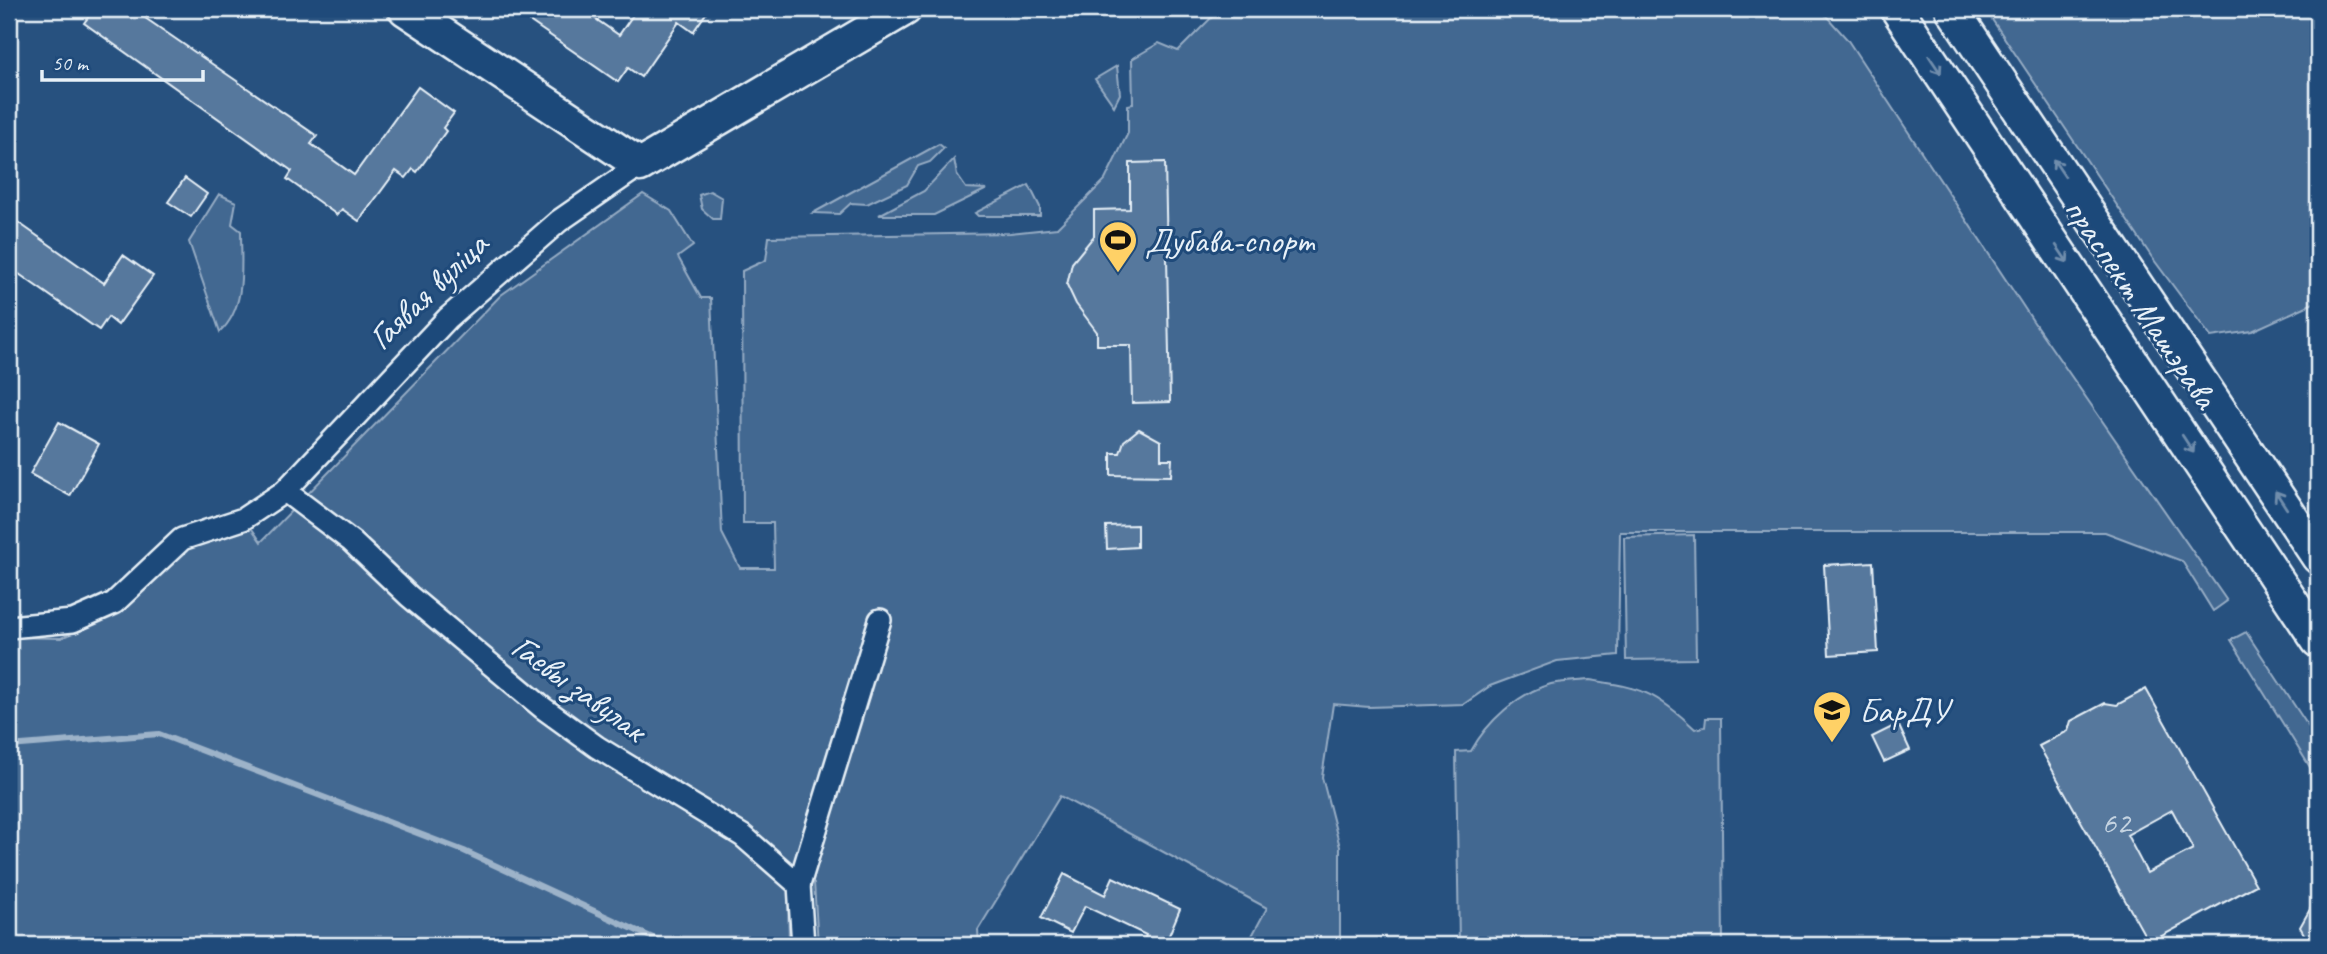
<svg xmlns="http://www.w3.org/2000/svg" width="2327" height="954" font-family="Caveat,sans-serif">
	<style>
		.green { fill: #436891; stroke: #96acc4; stroke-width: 2 }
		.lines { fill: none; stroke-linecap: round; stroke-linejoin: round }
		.stream { stroke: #9db3c9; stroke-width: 6 }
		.building { fill: #57789d; stroke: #e8f1f8; stroke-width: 2; fill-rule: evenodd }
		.street-casing { stroke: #e8f1f8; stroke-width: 26 }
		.secondary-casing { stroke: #e8f1f8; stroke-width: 37 }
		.street { stroke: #1f4a7a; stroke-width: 21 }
		.secondary { stroke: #1f4a7a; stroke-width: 32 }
		.oneway { stroke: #6f8dac }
		.labels { text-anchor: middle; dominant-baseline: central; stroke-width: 6; stroke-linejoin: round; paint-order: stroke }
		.number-label { font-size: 32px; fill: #c4d3e1 }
		.poi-label { font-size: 35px; fill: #e8f1f8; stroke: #1f4a7a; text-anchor: start }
		.street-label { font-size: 35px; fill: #e8f1f8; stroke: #1f4a7a }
	</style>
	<rect width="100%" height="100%" fill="#27517f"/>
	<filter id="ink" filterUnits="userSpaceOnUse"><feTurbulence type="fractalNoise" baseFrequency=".0143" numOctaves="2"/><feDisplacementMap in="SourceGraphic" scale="14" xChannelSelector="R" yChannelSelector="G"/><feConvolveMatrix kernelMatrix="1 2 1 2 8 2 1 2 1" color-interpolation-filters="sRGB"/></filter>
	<g filter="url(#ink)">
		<!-- green -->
		<g class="green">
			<path d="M1227 9H1820L1847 39 2033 321 2227 601 2213 611 2182 561 2105 532H1620L1618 655 1557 661 1490 686 1464 704 1369 707 1333 704 1322 777 1340 847V945H1247L1267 908 1060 796 978 930 979 945H818L814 883 792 866 788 888 789 945H9V637L61 638 118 613 194 542 250 526 261 542 501 295 643 194 671 211 693 246 678 257 701 298H711L722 533 740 568H774L773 523H743L742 271 766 260 769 237 1010 233 1057 228 1105 180 1128 133V105L1133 104 1132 59 1159 43 1178 51 1212 17Z"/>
			<path d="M1985 9H2316L2318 301 2252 331 2211 337 2151 256Z"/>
			<path d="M1117 66 1120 94 1114 106 1095 79Z"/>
			<path d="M939 144 944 148 930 162 918 166 907 185 867 204 851 203 839 214 813 213Z"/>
			<path d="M954 159 957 175 966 188 987 189 934 215H879L924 191Z"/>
			<path d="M1029 185 1040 207V216H978L975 213Z"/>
			<path d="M710 191 722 198 720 219H713L702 209 699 195Z"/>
			<path d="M219 194 236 202 232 224 241 231C241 265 247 307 220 332L189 242Z"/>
			<path d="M1694 535 1696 659 1626 660 1624 537Z"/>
			<path d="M2246 632 2318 741V780L2231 640Z"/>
			<path d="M1590 680C1642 688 1656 692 1695 729L1705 727 1706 718H1721L1723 945H1459L1456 752 1471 751C1487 722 1518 693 1551 684 1563 681 1577 681 1590 680Z"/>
		</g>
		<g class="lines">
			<!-- stream -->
			<path class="stream" d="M9 746 159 734 464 851 668 945"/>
		</g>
		<!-- building -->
		<g class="building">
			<path d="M94 9H132L317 136 311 144 354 175 418 87 454 113 443 128 446 131 417 172 413 169 406 178 396 171 359 221 342 209 337 215 287 179 292 171 84 23Z"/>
			<path d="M512 9H581L619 35 637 9H709L693 32 679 22 641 77 628 68 618 82Z"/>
			<path d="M1165 162 1170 402 1132 403 1131 345H1097V332L1076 304 1067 285 1072 263 1094 236V210L1130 209V163Z"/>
			<path d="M185 178 207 194 191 217 168 202Z"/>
			<path d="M9 216 104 283 123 255 153 276 118 325 108 317 99 330 9 267Z"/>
			<path d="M59 422 99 444 70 496 30 474Z"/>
			<path d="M1139 429 1161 441V459H1172L1171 476 1111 475V453H1120L1124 441Z"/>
			<path d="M1137 525V547L1107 549 1106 526Z"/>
			<path d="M1873 562 1878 652 1829 655 1824 565Z"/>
			<path d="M2146 689 2256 885 2149 943 2039 746 2068 731 2071 721 2105 703 2117 705ZM2172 810 2193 849 2147 873 2127 835Z"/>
			<path d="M1898 724 1910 750 1884 762 1872 737Z"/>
			<path d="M1064 874 1105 895 1113 877 1180 909 1165 945H1142L1146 935 1085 906 1071 933 1041 918Z"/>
			<path d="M2318 895V945H2310L2300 927Z"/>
		</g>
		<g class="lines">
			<defs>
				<g id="street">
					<path d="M285 491 351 541 409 596 543 708 597 747 743 836 799 885 803 945"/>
					<path d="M9 627 73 621 114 603 182 539 243 519 285 491 448 318 559 221 640 165"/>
					<path d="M799 885 880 620"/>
				</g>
				<g id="secondary">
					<path d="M405 9 640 165 905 9"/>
					<path d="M1897 9 2318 641"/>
					<path d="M1952 9 2318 557"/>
				</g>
			</defs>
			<!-- street casing -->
			<use href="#street" class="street-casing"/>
			<!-- secondary casing -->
			<use href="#secondary" class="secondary-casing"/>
			<!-- street -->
			<use href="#street" class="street"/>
			<!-- secondary -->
			<use href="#secondary" class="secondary"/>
		</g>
		<!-- one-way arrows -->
		<defs><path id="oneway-shaft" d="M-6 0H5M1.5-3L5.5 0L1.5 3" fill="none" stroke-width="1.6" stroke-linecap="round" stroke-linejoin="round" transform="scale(1.75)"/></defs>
		<g class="oneway">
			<use href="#oneway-shaft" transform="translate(1935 65) rotate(56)"/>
			<use href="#oneway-shaft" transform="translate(2059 168) rotate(-124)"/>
			<use href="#oneway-shaft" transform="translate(2062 254) rotate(56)"/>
			<use href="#oneway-shaft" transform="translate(2188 444) rotate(57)"/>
			<use href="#oneway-shaft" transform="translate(2281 500) rotate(-123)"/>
		</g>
	</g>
	<!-- icons -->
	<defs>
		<symbol id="stadium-pin" viewBox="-11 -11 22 30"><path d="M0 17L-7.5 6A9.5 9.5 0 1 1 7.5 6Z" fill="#ffd166" stroke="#1f4a7a"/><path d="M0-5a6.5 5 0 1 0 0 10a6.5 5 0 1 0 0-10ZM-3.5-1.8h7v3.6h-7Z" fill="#111"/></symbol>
		<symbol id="university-pin" viewBox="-11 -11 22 30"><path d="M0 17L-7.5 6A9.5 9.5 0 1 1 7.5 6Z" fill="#ffd166" stroke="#1f4a7a"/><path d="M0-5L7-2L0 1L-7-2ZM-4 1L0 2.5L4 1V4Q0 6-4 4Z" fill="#111"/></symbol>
	</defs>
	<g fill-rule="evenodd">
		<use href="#stadium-pin" x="1096" y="218" width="44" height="60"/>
		<use href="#university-pin" x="1810" y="688" width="44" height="60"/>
	</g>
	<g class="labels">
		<!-- number labels -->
		<g class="number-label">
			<text x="2116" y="822">62</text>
		</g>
		<!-- poi labels -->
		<g class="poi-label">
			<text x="1145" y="240">Дубава-спорт</text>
			<text x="1859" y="710">БарДУ</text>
		</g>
		<!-- street labels -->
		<g class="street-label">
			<text transform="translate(428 291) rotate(-44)">Гаявая вуліца</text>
			<text transform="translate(2141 303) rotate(56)">праспект Машэрава</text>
			<text transform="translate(579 688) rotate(36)">Гаевы завулак</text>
		</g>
	</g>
	<!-- margin -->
	<rect width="2327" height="954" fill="none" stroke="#1f4a7a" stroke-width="35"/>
	<rect x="18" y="18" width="2292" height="919" fill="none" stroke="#e8f1f8" stroke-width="2.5" filter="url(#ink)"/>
	<!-- scale -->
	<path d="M42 70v10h161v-10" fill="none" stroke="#e8f1f8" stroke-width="3.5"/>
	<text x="52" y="70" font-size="21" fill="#e8f1f8" stroke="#1f4a7a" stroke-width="5" paint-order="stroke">50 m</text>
</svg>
